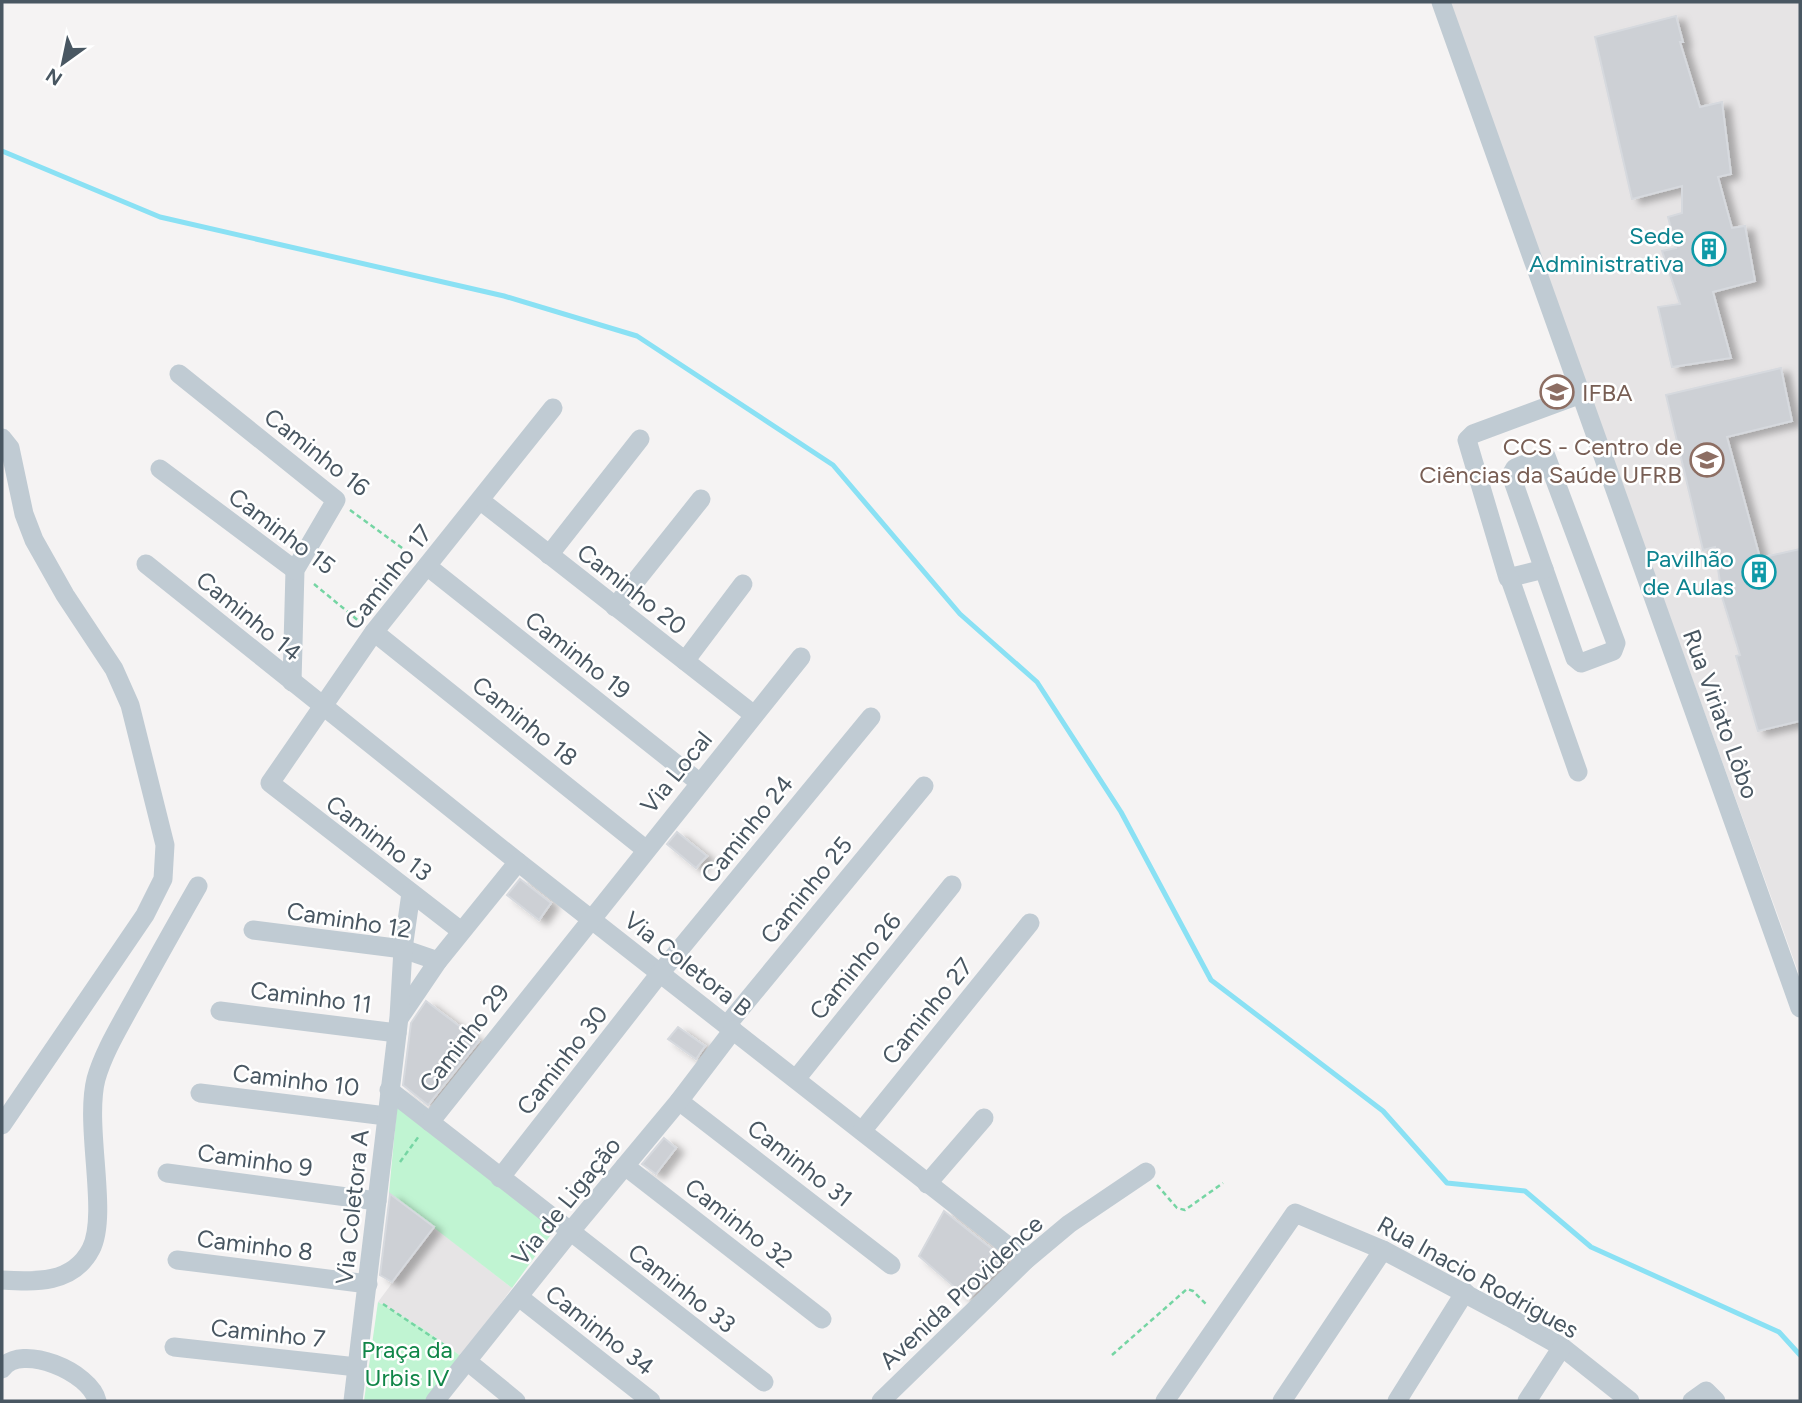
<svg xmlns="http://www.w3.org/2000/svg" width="1802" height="1403" font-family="Figtree,sans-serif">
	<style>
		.education { fill: #e6e4e5 }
		.green { fill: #c0f4d2 }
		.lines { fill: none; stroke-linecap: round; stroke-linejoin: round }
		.stream { stroke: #8ae1f4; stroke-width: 5 }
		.building { fill: #cdd0d5; stroke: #d6d9de; stroke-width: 2; filter: url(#shadow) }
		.path { stroke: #75d5a3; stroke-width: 2.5; stroke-dasharray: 5 3.5; stroke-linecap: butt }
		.minor { stroke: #c0cbd3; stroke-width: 19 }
		.labels { text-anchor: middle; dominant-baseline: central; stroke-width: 5; stroke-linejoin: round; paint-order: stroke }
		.culture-label { font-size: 24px; fill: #0d838f; stroke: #fff; text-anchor: end }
		.education-label { font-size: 24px; fill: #785e54; stroke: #fff; text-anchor: start }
		.street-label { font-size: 24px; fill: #495762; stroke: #fff }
		.park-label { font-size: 24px; fill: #108648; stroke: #fff }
	</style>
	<defs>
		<filter id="shadow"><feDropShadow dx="8" dy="4.5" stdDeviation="3.5" flood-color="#0004"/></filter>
	</defs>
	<rect width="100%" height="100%" fill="#f5f3f3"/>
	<!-- education -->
	<g class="education">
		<path d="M1448 2H1800V977L1670 617Z"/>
		<path d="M434 1227 512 1288 462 1357 422 1328 378 1302Z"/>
	</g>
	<!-- green -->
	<g class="green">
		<path d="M397 1107 555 1229 512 1288 389 1193Z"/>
		<path d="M378 1302 422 1328 462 1357 426 1401H364Z"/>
	</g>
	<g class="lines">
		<!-- stream -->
		<path class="stream" d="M2 151 160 217 504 296 637 336 833 465 960 614 1037 682 1121 812 1211 980 1383 1111 1447 1183 1525 1191 1591 1247 1779 1332 1800 1355"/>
	</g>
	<!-- building -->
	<g class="building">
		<path d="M1676 16 1683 42H1680L1700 107 1722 102 1731 174 1718 177 1732 228 1745 226 1755 281 1713 292 1731 358 1672 367 1658 307 1680 304 1662 251 1676 248 1668 217 1682 213V186L1632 199 1595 37Z"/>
		<path d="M1781 368 1792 421 1727 437 1760 558 1800 549V721L1758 731 1736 656 1740 655 1722 597 1715 547 1703 550 1666 395Z"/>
		<path d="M677 832 707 856 696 868 667 844Z"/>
		<path d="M520 879 551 903 539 920 507 895Z"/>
		<path d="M426 1001 479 1041 428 1105 403 1085 411 1023Z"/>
		<path d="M678 1027 705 1046 696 1059 668 1039Z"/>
		<path d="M664 1138 676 1148 656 1174 642 1164Z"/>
		<path d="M390 1194 434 1227 392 1282 380 1275Z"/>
		<path d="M944 1211 1007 1261 968 1299 919 1256Z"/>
	</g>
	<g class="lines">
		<!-- path -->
		<g class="path">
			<path d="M350 510 413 556"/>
			<path d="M314 584 360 622"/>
			<path d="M400 1162 419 1136"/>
			<path d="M1157 1185 1177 1208 1185 1210 1223 1183"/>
			<path d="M383 1304 453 1351"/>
			<path d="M1112 1355 1187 1289 1193 1291 1208 1306"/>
		</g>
		<!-- minor -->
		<g class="minor">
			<path d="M1441 2 1800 1008"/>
			<path d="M179 374 336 500 295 570 292 682"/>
			<path d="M2 438 10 448 24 514 34 540 65 595 114 669 130 705 165 845 163 879 145 915 2 1125"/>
			<path d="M1546 456 1616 643 1613 651 1581 663 1575 658 1511 475 1515 468Z"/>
			<path d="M160 469 295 570"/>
			<path d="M481 501 754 715"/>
			<path d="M549 555 640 439"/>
			<path d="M146 564 518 862 1026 1260"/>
			<path d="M427 566 700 783"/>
			<path d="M1544 569 1508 578 1467 440 1473 434 1581 394"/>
			<path d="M1510 579 1578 772"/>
			<path d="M615 607 701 499"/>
			<path d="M374 632 645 849"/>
			<path d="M685 661 743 584"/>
			<path d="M253 930 403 949 438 961"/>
			<path d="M461 931 270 783 374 632 553 408"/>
			<path d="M220 1011 397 1033"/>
			<path d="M400 1017 438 961 518 862"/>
			<path d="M727 1025 924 786"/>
			<path d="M796 1079 952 885"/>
			<path d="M389 1090 764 1382"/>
			<path d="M200 1093 386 1116"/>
			<path d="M679 1101 891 1265"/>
			<path d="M430 1122 801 657"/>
			<path d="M862 1131 1030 923"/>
			<path d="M625 1166 822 1319"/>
			<path d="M167 1173 377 1201"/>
			<path d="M500 1178 661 972 871 717"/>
			<path d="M927 1184 984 1118"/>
			<path d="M177 1260 368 1284"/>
			<path d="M2 1280C35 1282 73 1284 91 1249 109 1214 84 1126 96 1079 103 1054 118 1029 130 1007 153 966 175 926 198 886"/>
			<path d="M519 1297 651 1401"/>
			<path d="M174 1347 357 1367"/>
			<path d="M467 1361 516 1401"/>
			<path d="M2 1369C20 1342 91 1372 97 1401"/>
			<path d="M353 1401 399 1017 403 949 411 893"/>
			<path d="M435 1401 570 1232 679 1101 733 1030"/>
			<path d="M881 1401 1026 1260 1069 1224 1146 1172"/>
			<path d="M1165 1401 1295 1213 1383 1250 1509 1317 1562 1347 1630 1401"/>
			<path d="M1282 1401 1383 1250"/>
			<path d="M1397 1401 1465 1292"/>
			<path d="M1527 1401 1562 1347"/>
			<path d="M1692 1401 1706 1391 1716 1401"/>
		</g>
	</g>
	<!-- icons -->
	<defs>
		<symbol id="building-ring" viewBox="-11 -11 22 22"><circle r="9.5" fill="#fff" stroke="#0f9aa8" stroke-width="1.5"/><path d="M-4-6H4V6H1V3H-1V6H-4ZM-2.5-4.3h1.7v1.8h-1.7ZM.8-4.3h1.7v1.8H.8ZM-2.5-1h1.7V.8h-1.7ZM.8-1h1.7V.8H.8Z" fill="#0f9aa8"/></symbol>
		<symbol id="university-ring" viewBox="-11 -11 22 22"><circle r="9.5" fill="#fff" stroke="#8d6e63" stroke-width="1.5"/><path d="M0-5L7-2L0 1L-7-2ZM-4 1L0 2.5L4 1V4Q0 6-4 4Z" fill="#8d6e63"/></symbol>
	</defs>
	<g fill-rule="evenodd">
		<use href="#building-ring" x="1690" y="230" width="38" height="38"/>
		<use href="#university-ring" x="1538" y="373" width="38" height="38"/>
		<use href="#university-ring" x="1688" y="441" width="38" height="38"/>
		<use href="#building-ring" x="1740" y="553" width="38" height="38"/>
	</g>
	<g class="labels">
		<!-- culture labels -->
		<g class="culture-label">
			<text x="1684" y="235">Sede<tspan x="1684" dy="28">Administrativa</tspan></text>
			<text x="1734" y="558">Pavilhão<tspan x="1734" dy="28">de Aulas</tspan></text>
		</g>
		<!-- education labels -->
		<g class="education-label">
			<text x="1582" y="392">IFBA</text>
			<text x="1682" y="446" text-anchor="end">CCS - Centro de<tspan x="1682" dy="28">Ciências da Saúde UFRB</tspan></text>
		</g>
		<!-- street labels -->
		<g class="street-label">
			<text transform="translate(317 452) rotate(38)">Caminho 16</text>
			<text transform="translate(282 531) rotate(37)">Caminho 15</text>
			<text transform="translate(388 577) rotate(-52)">Caminho 17</text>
			<text transform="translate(632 589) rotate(38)">Caminho 20</text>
			<text transform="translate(249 616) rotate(39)">Caminho 14</text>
			<text transform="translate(578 655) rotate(38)">Caminho 19</text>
			<text transform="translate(1721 714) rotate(70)">Rua Viriato Lôbo</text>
			<text transform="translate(525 721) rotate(39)">Caminho 18</text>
			<text transform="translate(676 772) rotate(-51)">Via Local</text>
			<text transform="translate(747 829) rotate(-51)">Caminho 24</text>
			<text transform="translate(379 838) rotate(37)">Caminho 13</text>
			<text transform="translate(806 890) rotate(-51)">Caminho 25</text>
			<text transform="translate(349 920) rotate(9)">Caminho 12</text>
			<text transform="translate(688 964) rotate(38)">Via Coletora B</text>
			<text transform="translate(855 966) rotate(-51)">Caminho 26</text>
			<text transform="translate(311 997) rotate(7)">Caminho 11</text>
			<text transform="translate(927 1011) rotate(-51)">Caminho 27</text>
			<text transform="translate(464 1038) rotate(-52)">Caminho 29</text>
			<text transform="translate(562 1060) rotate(-52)">Caminho 30</text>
			<text transform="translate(296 1080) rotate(7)">Caminho 10</text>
			<text transform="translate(255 1160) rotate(8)">Caminho 9</text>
			<text transform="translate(800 1163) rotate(38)">Caminho 31</text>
			<text transform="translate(566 1201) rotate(-51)">Via de Ligação</text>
			<text transform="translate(352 1207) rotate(-84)">Via Coletora A</text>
			<text transform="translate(739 1223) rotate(38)">Caminho 32</text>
			<text transform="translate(255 1245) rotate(7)">Caminho 8</text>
			<text transform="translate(1478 1277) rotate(29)">Rua Inacio Rodrigues</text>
			<text transform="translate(682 1288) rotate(38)">Caminho 33</text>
			<text transform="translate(961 1292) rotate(-43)">Avenida Providence</text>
			<text transform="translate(600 1330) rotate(38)">Caminho 34</text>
			<text transform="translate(268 1333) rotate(6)">Caminho 7</text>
		</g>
		<!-- park labels -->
		<g class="park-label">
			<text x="407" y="1349">Praça da<tspan x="407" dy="28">Urbis IV</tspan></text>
		</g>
	</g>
	<!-- border -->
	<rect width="1802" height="1403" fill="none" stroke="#495762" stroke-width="7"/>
	<!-- north arrow -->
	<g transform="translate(63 63) rotate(213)" stroke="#ffffff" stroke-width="5" paint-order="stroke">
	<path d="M0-5L12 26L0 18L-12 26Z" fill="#495762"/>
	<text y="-10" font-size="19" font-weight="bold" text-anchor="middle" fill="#495762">N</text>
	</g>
</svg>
